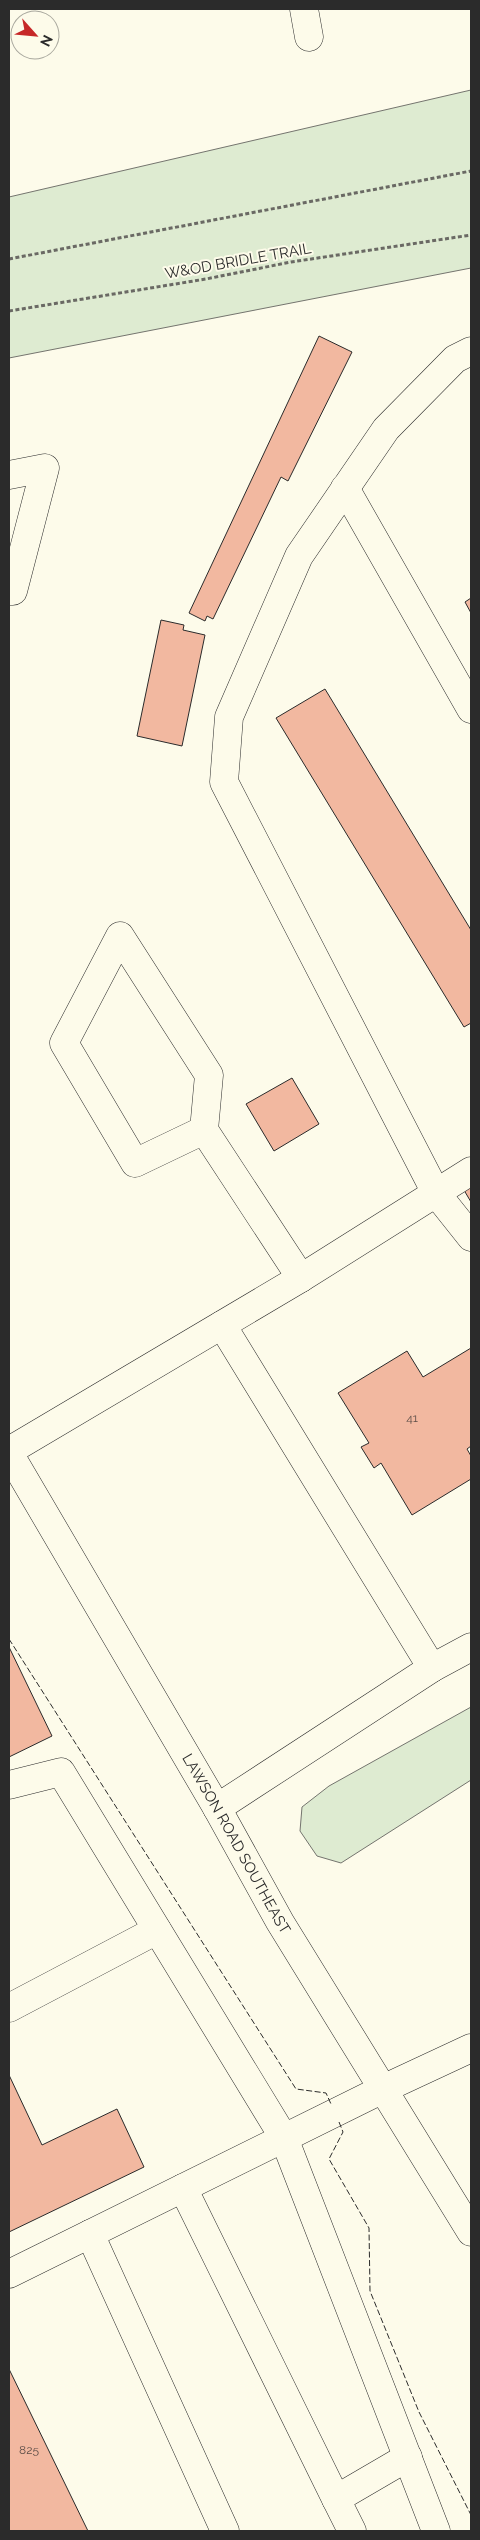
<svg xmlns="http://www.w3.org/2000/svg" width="480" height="2540" font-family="Raleway,sans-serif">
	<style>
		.green { fill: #deebd1; stroke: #74746e }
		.building { fill: #f2b8a0; stroke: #2b2b2b }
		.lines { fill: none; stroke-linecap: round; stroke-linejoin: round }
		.minor-casing { stroke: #2b2b2b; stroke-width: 29 }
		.path { stroke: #6a6964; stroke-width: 3; stroke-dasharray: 4 2.5; stroke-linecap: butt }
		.minor { stroke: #fdfbea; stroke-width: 28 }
		.fence { stroke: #2b2b2b; stroke-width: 1; stroke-dasharray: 6 2.5; stroke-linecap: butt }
		.labels { text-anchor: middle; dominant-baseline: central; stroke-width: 4; stroke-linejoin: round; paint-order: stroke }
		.number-label { font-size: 12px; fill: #5d4e48 }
		.street-label { font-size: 15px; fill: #2b2b2b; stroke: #fdfbea }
	</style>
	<rect width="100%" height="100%" fill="#fdfbea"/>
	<!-- green -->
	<g class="green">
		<path d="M471 90V268L9 358V197Z"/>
		<path d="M471 1707V1780L341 1863 317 1856 300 1831 302 1807 329 1786Z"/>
	</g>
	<!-- building -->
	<g class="building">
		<path d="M319 336 352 352 288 481 281 477 213 619 207 616 205 621 189 613Z"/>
		<path d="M471 598V613L465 602Z"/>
		<path d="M161 620 184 625 183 630 205 635 182 746 137 736Z"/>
		<path d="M325 689 471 930V1023L464 1027 276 718Z"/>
		<path d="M292 1078 319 1124 274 1151 246 1104Z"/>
		<path d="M471 1172V1202L458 1180Z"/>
		<path d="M471 1348V1446L467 1449 471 1456V1479L412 1515 381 1463 374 1468 361 1447 369 1443 338 1393 407 1351 423 1377Z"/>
		<path d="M9 1647 52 1736 9 1757Z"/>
		<path d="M9 2075 42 2145 117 2109 144 2167 9 2232Z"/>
		<path d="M9 2369 88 2531H9Z"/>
	</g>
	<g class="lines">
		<defs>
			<g id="minor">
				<path d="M304 9 309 37"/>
				<path d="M471 351 455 359 386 429 299 556 229 717 224 782 436 1193 471 1237"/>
				<path d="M9 475 45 468 13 591H9"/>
				<path d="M345 488 471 709"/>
				<path d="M204 1130 209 1075 120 936 64 1043 135 1163 204 1130 301 1278"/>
				<path d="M222 1325 432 1668 471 1647"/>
				<path d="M9 1451 301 1278 471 1171"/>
				<path id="s1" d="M9 1453 217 1808 280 1922 471 2232"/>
				<path d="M9 1785 61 1772 284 2138 436 2531"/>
				<path d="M217 1808 432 1668"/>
				<path d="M9 2008 157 1930"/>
				<path d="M183 2188 336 2499"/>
				<path d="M90 2234 225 2531"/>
				<path d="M9 2274 383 2089 471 2048"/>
				<path d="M352 2531 336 2499 408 2457"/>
			</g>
		</defs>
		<!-- minor casing -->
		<use href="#minor" class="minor-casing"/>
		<!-- path -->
		<g class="path">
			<path d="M9 259 471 171"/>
			<path d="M9 311 206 279 291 262 471 235"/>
		</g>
		<!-- minor -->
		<use href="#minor" class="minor"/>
		<!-- fence -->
		<g class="fence">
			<path d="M9 1639 296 2089 326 2093 331 2104"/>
			<path d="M339 2122 343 2132 329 2159 369 2228 370 2291 419 2412 471 2515"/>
		</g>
	</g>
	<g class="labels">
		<!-- number labels -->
		<g class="number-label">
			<text x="412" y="1418">41</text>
			<text x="29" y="2450">825</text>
		</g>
		<!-- street labels -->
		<g class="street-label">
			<text transform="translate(238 261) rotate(-10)">W&amp;OD BRIDLE TRAIL</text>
			<text stroke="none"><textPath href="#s1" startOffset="452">LAWSON ROAD SOUTHEAST</textPath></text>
		</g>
	</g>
	<!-- border -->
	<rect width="480" height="2540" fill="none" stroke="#2b2b2b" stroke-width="20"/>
	<!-- north arrow -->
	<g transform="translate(35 35) rotate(117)"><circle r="24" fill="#fdfbea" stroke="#a9a89e"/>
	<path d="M0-4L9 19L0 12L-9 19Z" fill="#c62828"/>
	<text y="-8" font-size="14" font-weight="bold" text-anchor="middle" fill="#2b2b2b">N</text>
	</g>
</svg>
